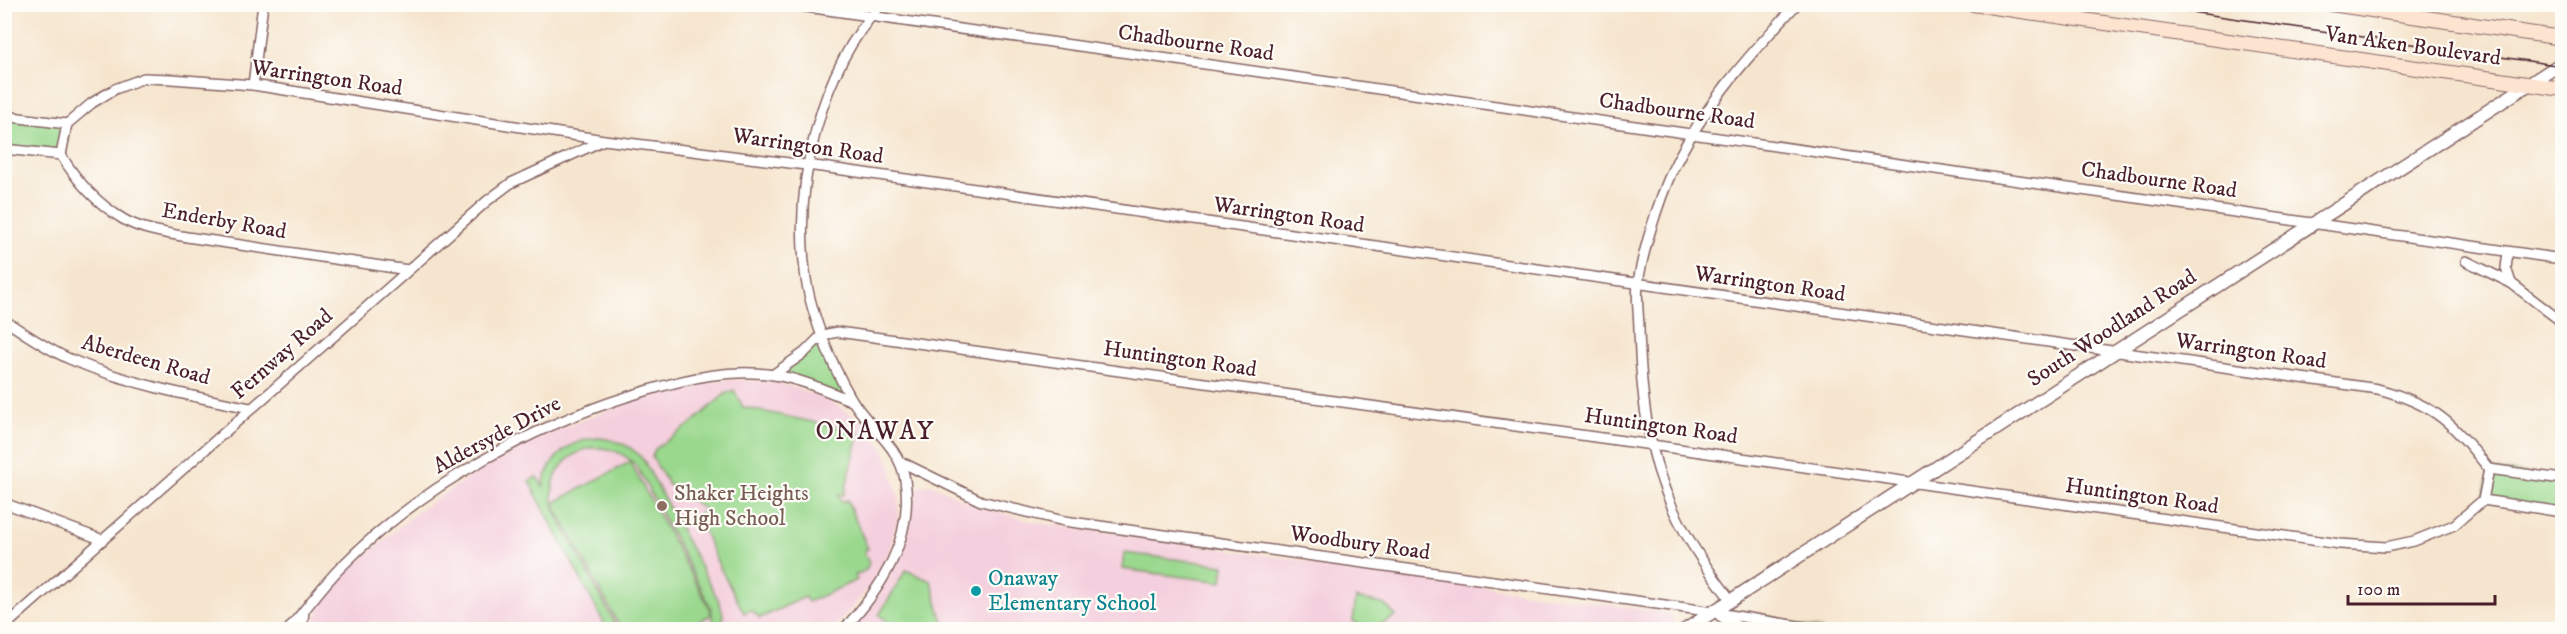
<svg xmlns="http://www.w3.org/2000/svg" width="2567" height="634" font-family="'IM FELL DW Pica',serif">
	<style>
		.built { fill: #f4cfdd }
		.green { fill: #9ad88d; stroke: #727c5c; stroke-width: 1.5 }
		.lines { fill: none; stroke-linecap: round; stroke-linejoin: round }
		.minor-casing { stroke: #866464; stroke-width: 12 }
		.tertiary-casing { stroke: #866464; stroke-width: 15 }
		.secondary-casing { stroke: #866464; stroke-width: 16 }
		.minor { stroke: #fff; stroke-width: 9 }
		.tertiary { stroke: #fff; stroke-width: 12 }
		.secondary { stroke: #fde4d1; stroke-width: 14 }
		.tram { stroke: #4a1f2b; stroke-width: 1.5 }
		.education-dot { fill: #8d6e63; stroke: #fdfcf7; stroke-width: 2 }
		.culture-dot { fill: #0f9aa8; stroke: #fdfcf7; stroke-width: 2 }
		.labels { text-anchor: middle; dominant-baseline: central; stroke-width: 4.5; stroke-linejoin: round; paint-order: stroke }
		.street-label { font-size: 22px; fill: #4a1f2b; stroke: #fdfcf7 }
		.education-label { font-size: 22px; fill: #785e54; stroke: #fdfcf7; text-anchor: start }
		.culture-label { font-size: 22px; fill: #0d838f; stroke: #fdfcf7; text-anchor: start }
		.quarter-label { font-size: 26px; letter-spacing: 1.5px; fill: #4a1f2b; stroke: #fdfcf7 }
	</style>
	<rect width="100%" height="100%" fill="#fdfcf7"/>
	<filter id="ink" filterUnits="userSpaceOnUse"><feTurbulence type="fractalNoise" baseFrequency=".0167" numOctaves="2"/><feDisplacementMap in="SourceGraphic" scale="12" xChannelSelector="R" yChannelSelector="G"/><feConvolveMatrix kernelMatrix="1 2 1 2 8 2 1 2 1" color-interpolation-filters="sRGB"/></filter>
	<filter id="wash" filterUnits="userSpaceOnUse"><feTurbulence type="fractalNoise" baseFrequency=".008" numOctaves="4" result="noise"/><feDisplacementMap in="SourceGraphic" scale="24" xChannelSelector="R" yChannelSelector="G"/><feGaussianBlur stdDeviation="1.35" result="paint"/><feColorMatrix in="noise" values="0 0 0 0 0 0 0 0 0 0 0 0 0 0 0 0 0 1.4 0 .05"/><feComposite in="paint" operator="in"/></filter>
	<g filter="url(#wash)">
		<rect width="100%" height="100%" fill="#f6e5ce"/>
		<!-- built -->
		<g class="built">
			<path d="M740 379 783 384 826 399 863 422 883 448 890 463 899 500 898 517 890 549 874 583 833 629 311 630 324 600 348 570 418 511 475 473 545 435 624 404 657 394 719 381Z"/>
			<path d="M931 484 973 505 1034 522 1668 613 1674 621 1671 630H851L879 595 905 548 916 490 920 486Z"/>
		</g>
		<!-- green -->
		<g class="green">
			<path d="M5 116 67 124 61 155 5 149Z"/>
			<path d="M822 335 852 401 774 374Z"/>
			<path d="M734 390 743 407 860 432 844 495 838 494 842 502 847 500 868 549 864 551 869 563 866 570 855 575 857 580 808 602 805 597 760 618 751 610 744 613 719 566 697 515 705 510 668 484 652 457 655 449 692 423 725 394Z"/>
			<path d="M599 438C618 440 633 446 644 461L719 601 723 614V629H714L711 608 637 467C601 425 539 458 555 511L618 629H607L529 481 537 477 543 486C548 458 570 439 599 438Z"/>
			<path d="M630 462 709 607 711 615 684 629H621L557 510 555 502Z"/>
			<path d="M2489 469 2562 479V512L2483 500Z"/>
			<path d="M1124 553 1224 565 1222 582 1122 569Z"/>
			<path d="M906 570 931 581 945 629H897L879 615Z"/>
			<path d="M1356 598 1385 605 1396 616 1374 629H1362V626L1353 621Z"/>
			<path d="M1712 612 1823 629H1744Z"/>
		</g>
	</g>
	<g filter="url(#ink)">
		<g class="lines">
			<defs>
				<g id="minor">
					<path d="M786 4 2562 259"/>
					<path d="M253 85 263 4"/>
					<path d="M4 116 67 124"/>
					<path d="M4 149 61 155"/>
					<path d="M61 155 67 124 92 103 115 89 144 78 171 79 253 85 604 140 822 167 2378 389C2437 405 2452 423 2489 469L2483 500"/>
					<path d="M61 155C76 180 98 204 123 219 141 230 167 233 187 237L408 270"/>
					<path d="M2508 252 2506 268 2511 283"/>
					<path d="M2466 261 2511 283 2562 322"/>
					<path d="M4 320C26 334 48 350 72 360 129 384 190 396 250 408"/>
					<path d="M822 335 838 332 1638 443 2340 544 2386 547 2414 541 2454 525 2483 500"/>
					<path d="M774 374 804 353 822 335"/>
					<path d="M901 462 981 501 1064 521 1693 609 1823 630"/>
					<path d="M2489 469 2562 479"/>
					<path d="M2483 500 2562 512"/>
					<path d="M4 503 103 540"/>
					<path d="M1730 599C1709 571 1689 543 1674 511 1647 454 1641 392 1639 330 1639 315 1636 299 1638 284 1642 253 1659 200 1672 171 1702 108 1749 55 1797 4"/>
					<path d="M1720 616 1744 630"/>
					<path d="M4 627 487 201 511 183 604 140"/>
					<path d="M288 630C306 609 322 586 341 567 423 484 538 422 649 390 689 378 732 368 774 375 801 379 827 391 852 401"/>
					<path d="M302 630 304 611"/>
					<path d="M843 630C881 590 914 538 905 480 900 445 867 427 851 398 831 364 809 310 805 271 794 183 820 70 882 4"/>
				</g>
				<path id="tertiary" d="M1685 630 2562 63"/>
				<g id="secondary">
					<path d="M1973 4 2562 89"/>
					<path d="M2331 4 2562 38"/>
				</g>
			</defs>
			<!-- minor casing -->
			<use href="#minor" class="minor-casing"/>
			<!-- tertiary casing -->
			<use href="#tertiary" class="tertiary-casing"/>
			<!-- secondary casing -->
			<use href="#secondary" class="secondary-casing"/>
			<!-- minor -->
			<use href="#minor" class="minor"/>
			<!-- tertiary -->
			<use href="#tertiary" class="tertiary"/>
			<!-- secondary -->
			<use href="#secondary" class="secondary"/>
			<!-- tram -->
			<path class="tram" d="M2136 4 2562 66"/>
		</g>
	</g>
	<!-- markers -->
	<circle class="education-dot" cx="662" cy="506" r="6"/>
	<circle class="culture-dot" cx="976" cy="591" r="6"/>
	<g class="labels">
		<!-- street labels -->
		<g class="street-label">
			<text transform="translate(1196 43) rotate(8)">Chadbourne Road</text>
			<text transform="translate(2413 46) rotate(8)">Van Aken Boulevard</text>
			<text transform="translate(327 78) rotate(8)">Warrington Road</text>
			<text transform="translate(1677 111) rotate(8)">Chadbourne Road</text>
			<text transform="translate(808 146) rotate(8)">Warrington Road</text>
			<text transform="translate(2159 180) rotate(8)">Chadbourne Road</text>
			<text transform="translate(1289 215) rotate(8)">Warrington Road</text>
			<text transform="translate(224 221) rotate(10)">Enderby Road</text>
			<text transform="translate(1770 284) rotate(8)">Warrington Road</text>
			<text transform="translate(2112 328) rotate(-33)">South Woodland Road</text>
			<text transform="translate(2251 351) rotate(8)">Warrington Road</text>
			<text transform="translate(282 354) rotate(-41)">Fernway Road</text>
			<text transform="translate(1180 359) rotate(8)">Huntington Road</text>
			<text transform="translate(146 360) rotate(16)">Aberdeen Road</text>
			<text transform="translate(1661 426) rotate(8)">Huntington Road</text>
			<text transform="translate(497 435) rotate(-28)">Aldersyde Drive</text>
			<text transform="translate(2142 496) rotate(8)">Huntington Road</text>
			<text transform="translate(1360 543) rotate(8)">Woodbury Road</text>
		</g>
		<!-- education labels -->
		<g class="education-label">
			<text x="674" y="493">Shaker Heights<tspan x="674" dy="25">High School</tspan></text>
		</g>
		<!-- culture labels -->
		<g class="culture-label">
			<text x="988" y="578">Onaway<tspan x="988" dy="25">Elementary School</tspan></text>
		</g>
		<!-- quarter labels -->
		<g class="quarter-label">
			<text x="875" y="431">ONAWAY</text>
		</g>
	</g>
	<!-- margin -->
	<rect width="2567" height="634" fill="none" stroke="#fdfcf7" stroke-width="24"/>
	<!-- scale -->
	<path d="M2348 595v9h147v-9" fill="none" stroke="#4a1f2b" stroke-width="3"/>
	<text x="2357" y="595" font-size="18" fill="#4a1f2b" stroke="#fdfcf7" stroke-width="4.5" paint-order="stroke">100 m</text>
</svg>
